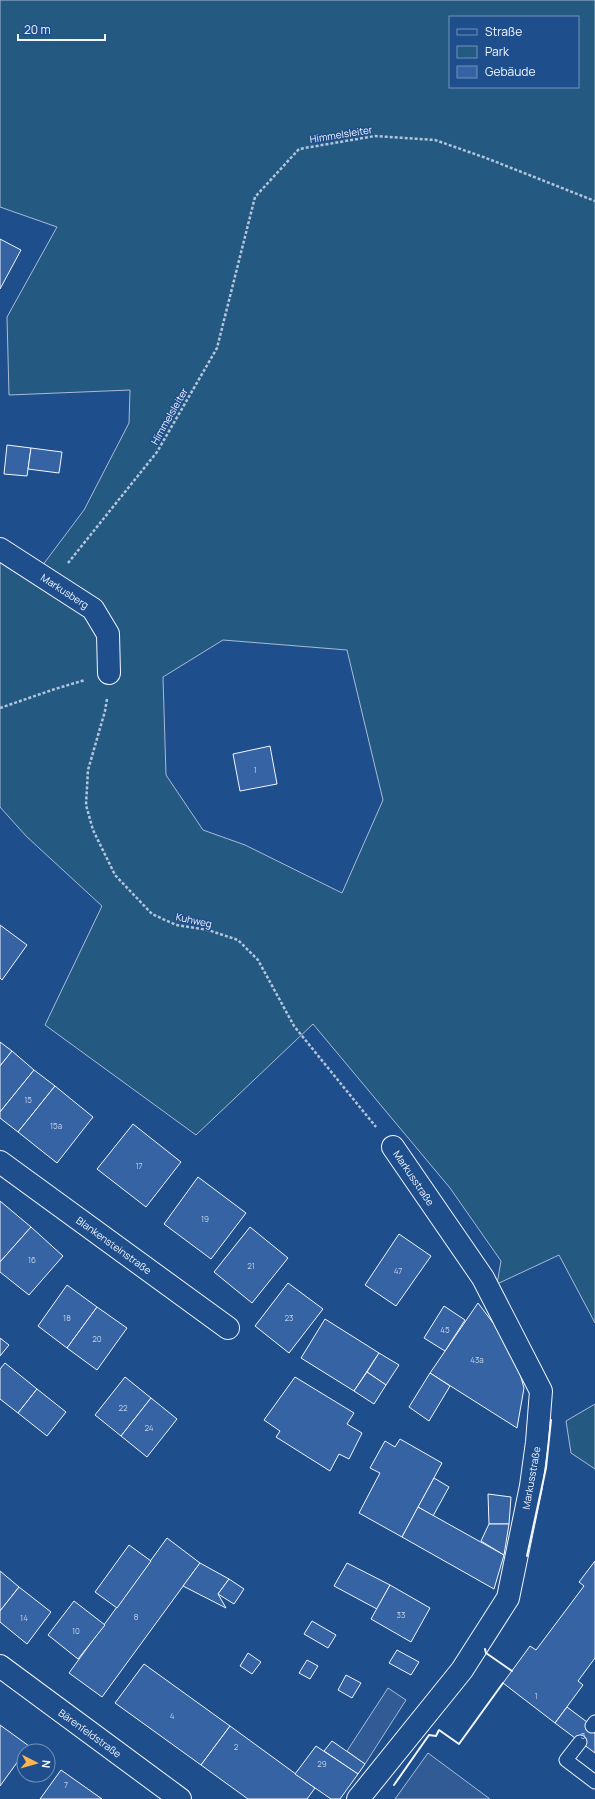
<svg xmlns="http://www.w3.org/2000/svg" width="595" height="1799" font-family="Manrope,sans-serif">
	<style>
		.green { fill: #245a82; stroke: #a8bbd7; fill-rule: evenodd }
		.parking { fill: #305b95; stroke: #a8bbd7 }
		.building { fill: #3563a3; stroke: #f2f6ff }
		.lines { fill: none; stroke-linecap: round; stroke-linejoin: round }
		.lane-casing { stroke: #f2f6ff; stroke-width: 15 }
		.street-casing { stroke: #f2f6ff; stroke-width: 24 }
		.path { stroke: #b3c4dc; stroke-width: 2.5; stroke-dasharray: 3 2; stroke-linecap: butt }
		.lane { stroke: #1f4e8c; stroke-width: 13 }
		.street { stroke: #1f4e8c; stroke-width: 22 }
		.wall { stroke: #f2f6ff; stroke-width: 2 }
		.labels { text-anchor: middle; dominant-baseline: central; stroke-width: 3; stroke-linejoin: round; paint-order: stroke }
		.number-label { font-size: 8px; fill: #c3d1e8 }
		.street-label { font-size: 10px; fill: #f2f6ff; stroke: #1f4e8c }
	</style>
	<rect width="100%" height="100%" fill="#1f4e8c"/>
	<!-- green -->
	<g class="green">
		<path d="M0 0H595V1323L559 1255 497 1284 501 1261 450 1188 313 1024 196 1135 45 1025 102 906 26 836 0 807V559L36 574 84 510 129 423 130 390 9 395 7 317 57 227 0 207ZM450 17H578V87H450ZM223 640 347 650 383 800 342 893 245 845 203 830 166 775 163 677Z"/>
		<path d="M595 1404V1469L571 1453 566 1421Z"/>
	</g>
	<!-- parking -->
	<g class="parking">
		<path d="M388 1688 406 1700 365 1764 347 1751Z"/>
		<path d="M428 1753 490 1799H395Z"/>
	</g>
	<!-- building -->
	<g class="building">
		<path d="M0 239 21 250 0 289Z"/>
		<path d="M7 445 31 448 27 476 4 474Z"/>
		<path d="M31 448 62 452 59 473 28 469Z"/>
		<path d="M270 746 277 784 240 791 233 754Z"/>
		<path d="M0 925 27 945 2 980 0 978Z"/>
		<path d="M0 1042 12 1051 0 1066Z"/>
		<path d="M12 1051 34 1070 0 1112V1066Z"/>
		<path d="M34 1070 55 1086 18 1132 0 1118V1112Z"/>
		<path d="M55 1086 93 1117 57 1163 18 1132Z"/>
		<path d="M133 1124 181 1162 146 1207 97 1169Z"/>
		<path d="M198 1177 246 1213 211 1259 164 1224Z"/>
		<path d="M0 1201 31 1227 0 1262Z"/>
		<path d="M31 1227 63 1256 29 1295 0 1272V1262Z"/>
		<path d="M250 1227 288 1258 252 1303 214 1272Z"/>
		<path d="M399 1234 431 1256 396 1306 365 1285Z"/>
		<path d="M288 1283 323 1309 289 1353 255 1326Z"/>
		<path d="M67 1285 97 1307 67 1348 38 1326Z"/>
		<path d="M478 1303 509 1344 518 1367 524 1388 517 1428 430 1373Z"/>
		<path d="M444 1306 465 1320 445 1351 424 1338Z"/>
		<path d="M97 1307 127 1328 97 1370 67 1348Z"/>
		<path d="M325 1319 379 1353 354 1391 301 1358Z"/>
		<path d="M0 1338 9 1345 0 1356Z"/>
		<path d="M379 1353 399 1365 386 1385 367 1372Z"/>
		<path d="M5 1363 37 1389 18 1413 0 1399V1369Z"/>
		<path d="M367 1372 386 1385 374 1404 354 1391Z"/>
		<path d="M430 1373 450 1386 429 1421 409 1407Z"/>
		<path d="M125 1377 151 1398 121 1436 95 1415Z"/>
		<path d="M295 1377 354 1413 347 1424 362 1433 349 1459 339 1454 330 1471 276 1437 280 1431 264 1420Z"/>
		<path d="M37 1389 66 1412 47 1436 18 1413Z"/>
		<path d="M151 1398 177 1419 147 1457 121 1436Z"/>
		<path d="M400 1439 442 1463 402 1537 359 1513 380 1473 370 1468 385 1441 395 1447Z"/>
		<path d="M434 1478 449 1487 433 1516 418 1507Z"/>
		<path d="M488 1494 511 1497 509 1524H489Z"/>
		<path d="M418 1507 504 1555 494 1589 402 1537Z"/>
		<path d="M489 1524H509L504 1555 481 1541Z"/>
		<path d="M167 1538 200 1563 102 1697 69 1673Z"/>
		<path d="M129 1545 151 1561 117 1608 95 1592Z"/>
		<path d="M595 1561V1658L578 1681 583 1685 555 1723 503 1683 530 1646 536 1650 584 1586 579 1582Z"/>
		<path d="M200 1563 229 1579 218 1594 226 1608 183 1586Z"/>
		<path d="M347 1563 390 1585 377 1609 334 1586Z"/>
		<path d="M0 1571 19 1587 0 1611Z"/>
		<path d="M229 1579 244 1589 234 1604 218 1594Z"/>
		<path d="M390 1585 430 1608 411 1642 371 1619Z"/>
		<path d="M19 1587 51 1612 27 1644 0 1622V1611Z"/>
		<path d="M74 1601 105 1625 78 1659 48 1635Z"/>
		<path d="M312 1621 336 1635 328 1648 304 1634Z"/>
		<path d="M397 1650 419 1662 411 1675 389 1663Z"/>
		<path d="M248 1653 261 1662 252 1674 240 1666Z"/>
		<path d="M307 1660 318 1666 310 1679 299 1673Z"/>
		<path d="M144 1664 230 1726 201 1765 115 1703Z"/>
		<path d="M346 1675 361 1683 352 1698 338 1690Z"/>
		<path d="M567 1707 595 1728V1753L555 1723Z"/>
		<path d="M0 1725 29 1746 0 1786Z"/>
		<path d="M230 1726 315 1788 307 1799H248L201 1765Z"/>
		<path d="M332 1741 365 1764 358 1774 324 1751Z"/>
		<path d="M316 1746 358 1774 340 1799H331L295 1774Z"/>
		<path d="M61 1770 102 1799H40Z"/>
	</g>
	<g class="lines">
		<defs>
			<g id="lane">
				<path d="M592 1726 595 1722"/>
				<path d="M580 1742 566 1760 595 1782"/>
			</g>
			<g id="street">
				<path d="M0 549 93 609 108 634 109 673"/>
				<path d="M0 1162 228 1328"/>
				<path d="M0 1666 180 1799"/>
				<path d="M358 1799 462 1670 508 1598 531 1486 537 1442 541 1391 483 1278 393 1147"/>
			</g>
		</defs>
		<!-- lane casing -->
		<use href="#lane" class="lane-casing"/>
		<!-- street casing -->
		<use href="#street" class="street-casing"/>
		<!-- path -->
		<g class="path">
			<path d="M68 563 157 452 217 348 255 197 299 149 375 136 435 140 486 158 595 201"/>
			<path d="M107 699 105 711 88 770 86 805 93 830 115 875 152 914 176 925 208 930 238 940 258 960 294 1026 376 1127"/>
			<path d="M0 708 55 689 85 680"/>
		</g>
		<!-- lane -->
		<use href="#lane" class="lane"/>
		<!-- street -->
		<use href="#street" class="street"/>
		<!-- wall -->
		<g class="wall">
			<path d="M527 1556 546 1468 551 1420"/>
			<path d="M485 1649 486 1653 512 1671"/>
			<path d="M394 1785 429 1735 436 1736 439 1730 459 1744 503 1683"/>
		</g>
	</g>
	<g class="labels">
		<!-- number labels -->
		<g class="number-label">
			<text x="255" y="769">1</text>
			<text x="28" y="1099">15</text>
			<text x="56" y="1125">15a</text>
			<text x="139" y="1165">17</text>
			<text x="205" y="1218">19</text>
			<text x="32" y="1259">16</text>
			<text x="251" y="1265">21</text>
			<text x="398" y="1270">47</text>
			<text x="67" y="1317">18</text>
			<text x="289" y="1317">23</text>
			<text x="445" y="1329">45</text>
			<text x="97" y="1338">20</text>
			<text x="477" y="1359">43a</text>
			<text x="123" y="1407">22</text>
			<text x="149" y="1427">24</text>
			<text x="401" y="1614">33</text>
			<text x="136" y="1616">8</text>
			<text x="24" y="1617">14</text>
			<text x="76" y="1630">10</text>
			<text x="536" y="1695">1</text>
			<text x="172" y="1715">4</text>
			<text x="583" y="1735">5</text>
			<text x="236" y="1746">2</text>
			<text x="322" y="1763">29</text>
			<text x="66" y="1784">7</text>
		</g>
		<!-- street labels -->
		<g class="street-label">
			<text transform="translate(341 134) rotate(-9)">Himmelsleiter</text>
			<text transform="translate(169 416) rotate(-60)">Himmelsleiter</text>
			<text transform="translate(65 591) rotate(33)">Markusberg</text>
			<text transform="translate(194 920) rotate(12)">Kuhweg</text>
			<text transform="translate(414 1178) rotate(56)">Markusstraße</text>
			<text transform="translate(114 1245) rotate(36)">Blankensteinstraße</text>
			<text transform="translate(531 1478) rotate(-80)">Markusstraße</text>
			<text transform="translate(90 1733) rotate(36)">Bärenfeldstraße</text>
		</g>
	</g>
	<!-- legend -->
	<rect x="449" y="16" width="130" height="72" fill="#1f4e8c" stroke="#7391ba"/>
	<rect x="457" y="29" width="20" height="6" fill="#1f4e8c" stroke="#7391ba"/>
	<text x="485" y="36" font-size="12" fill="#f2f6ff">Straße</text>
	<rect x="457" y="46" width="20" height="12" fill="#245a82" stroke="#7391ba"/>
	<text x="485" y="56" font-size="12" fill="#f2f6ff">Park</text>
	<rect x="457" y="66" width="20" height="12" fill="#3563a3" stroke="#7391ba"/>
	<text x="485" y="76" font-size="12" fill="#f2f6ff">Gebäude</text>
	<!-- north arrow -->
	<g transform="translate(36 1763) rotate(96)"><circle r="19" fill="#1f4e8c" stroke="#7391ba"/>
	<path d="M0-3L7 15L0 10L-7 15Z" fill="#ffb74d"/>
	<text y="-6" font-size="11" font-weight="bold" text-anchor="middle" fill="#f2f6ff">N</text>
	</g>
	<!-- scale -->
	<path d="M18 34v6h87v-6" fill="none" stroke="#f2f6ff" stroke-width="2"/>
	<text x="24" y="34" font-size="12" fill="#f2f6ff" stroke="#1f4e8c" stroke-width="3" paint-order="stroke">20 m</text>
</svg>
